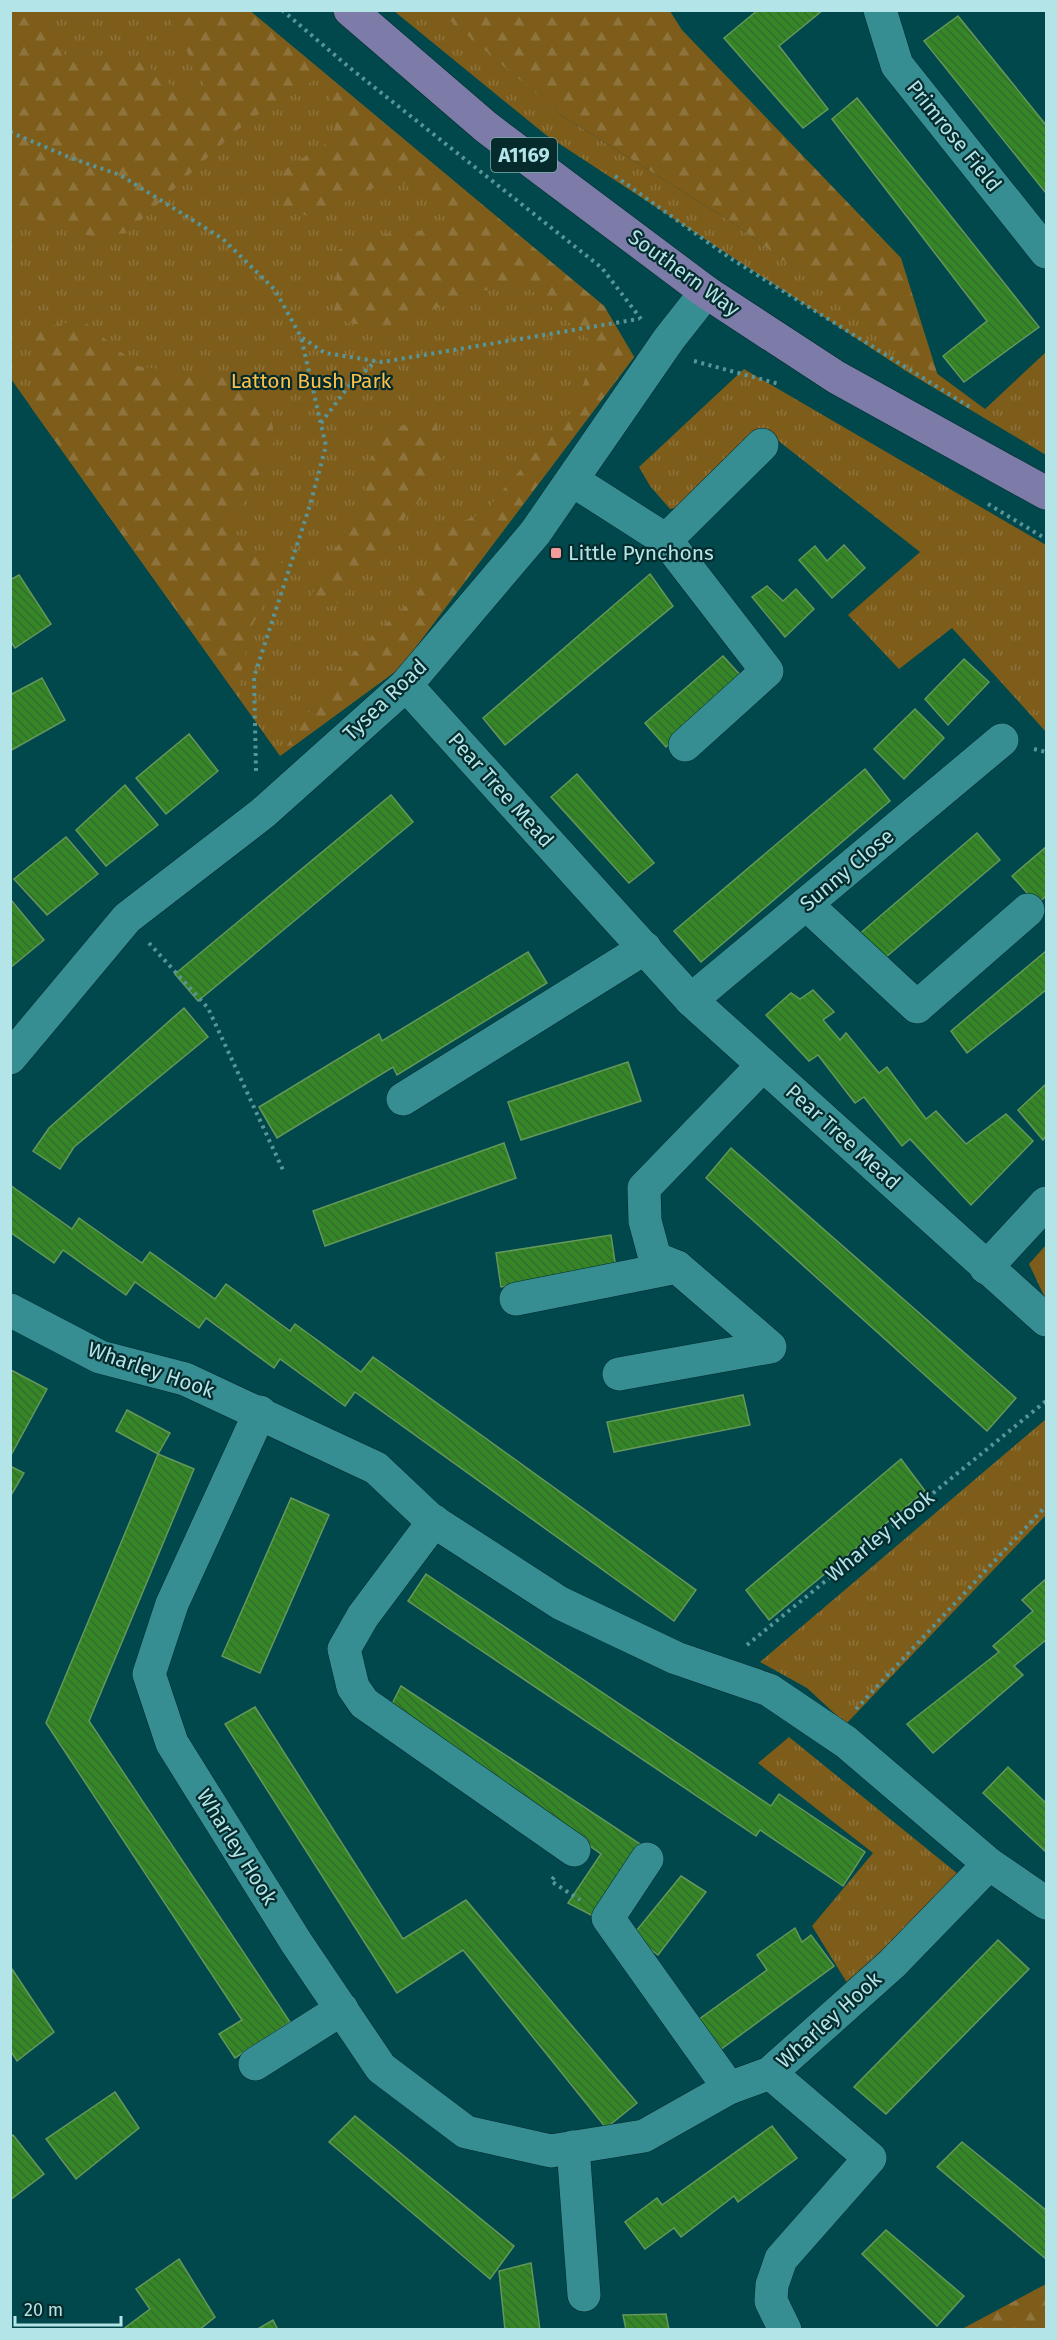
<svg xmlns="http://www.w3.org/2000/svg" width="1057" height="2340" font-family="'Fira Sans',sans-serif">
	<style>
		.grass { fill: url(#grass-tufts) }
		.forest { fill: url(#forest-firs) }
		.building { fill: url(#building-back-hatch); stroke: #64975b; stroke-width: 1.5 }
		.lines { fill: none; stroke-linecap: round; stroke-linejoin: round }
		.minor-casing { stroke: #052b2d; stroke-width: 34 }
		.major-casing { stroke: #052b2d; stroke-width: 34 }
		.path { stroke: #589599; stroke-width: 4; stroke-dasharray: 3 4.5; stroke-linecap: butt }
		.minor { stroke: #368d92; stroke-width: 33 }
		.major { stroke: #7d7ca9; stroke-width: 33 }
		.poi-dot { fill: #f59b9a; stroke: #052b2d; stroke-width: 2 }
		.labels { text-anchor: middle; dominant-baseline: central; stroke-width: 4.5; stroke-linejoin: round; paint-order: stroke }
		.shield { fill: #052b2d; stroke: #7fadb0; stroke-width: 1.5 }
		.shield-label { font-size: 20px; font-weight: bold; fill: #b3e5e8 }
		.street-label { font-size: 21px; fill: #b3e5e8; stroke: #052b2d }
		.park-label { font-size: 21px; fill: #fcbf49; stroke: #052b2d }
		.poi-label { font-size: 21px; fill: #b3e5e8; stroke: #052b2d; text-anchor: start }
	</style>
	<defs>
		<pattern id="grass-tufts" width="24" height="20" patternUnits="userSpaceOnUse" patternTransform="scale(1.5)"><rect width="24" height="20" fill="#7e5d1b"/><path d="M3 7l-1-3M5 7V3M7 7l1-3M15 17l-1-3M17 17v-4M19 17l1-3" fill="none" stroke="#8e743c"/></pattern>
		<pattern id="forest-firs" width="22" height="20" patternUnits="userSpaceOnUse" patternTransform="scale(1.5)"><rect width="22" height="20" fill="#7e5d1b"/><path d="M5 1l3.5 6h-7zM16 11l3.5 6h-7z" fill="#8e743c"/></pattern>
		<pattern id="building-back-hatch" width="6" height="6" patternUnits="userSpaceOnUse" patternTransform="scale(1.5)"><rect width="6" height="6" fill="#358624"/><path d="M-1 5l2 2M0 0l6 6M5-1l2 2" fill="none" stroke="#356c32"/></pattern>
	</defs>
	<rect width="100%" height="100%" fill="#00484c"/>
	<!-- grass -->
	<g class="grass">
		<path d="M10 11H250L604 306 634 357 400 668 280 756 11 379Z"/>
		<path d="M394 11H445L561 115 733 223 985 409 1046 352V455L909 373 546 135Z"/>
		<path d="M744 369 1046 545V732L952 628 899 669 848 615 920 552 776 439 691 505 670 509 650 486 639 467Z"/>
		<path d="M1046 1245V1300L1029 1264Z"/>
		<path d="M1046 1419V1515L846 1724 807 1688 760 1662Z"/>
		<path d="M789 1737 958 1874 849 1986 812 1926 873 1853 758 1763Z"/>
	</g>
	<!-- forest -->
	<g class="forest">
		<path d="M11 11H24L34 17 67 57 94 60 135 56 182 94 207 89 166 12 154 11H250L604 306 634 357 400 668 280 756 342 663 417 596 441 531 484 512 576 406 596 346 527 286 468 292 403 325 355 324 334 318 338 250 375 235 431 230 452 214 418 186 388 181 354 197 315 219 280 205 283 170 337 137 324 75 280 98 236 131 127 233 94 237 32 218 11 226Z"/>
		<path d="M439 11H670L682 30 901 258 938 376 733 223 561 115Z"/>
		<path d="M82 320 138 366 212 377 253 376 271 406 274 441 252 491 227 526 258 553 276 551 283 566 251 628 242 669 239 698 30 406 36 369 30 330Z"/>
		<path d="M436 420 445 470 378 549 338 603 321 609 310 598 362 499 378 430Z"/>
		<path d="M1046 2284V2329H962Z"/>
	</g>
	<!-- building -->
	<g class="building">
		<path d="M758 10H823L779 46 828 109 803 128 724 38Z"/>
		<path d="M958 16 1046 125V193L924 41Z"/>
		<path d="M857 98 1039 327 964 382 943 356 987 321 832 119Z"/>
		<path d="M844 545 865 568 832 598 799 560 815 546 827 561Z"/>
		<path d="M650 574 673 606 505 745 483 718Z"/>
		<path d="M19 575 51 624 15 648 10 640V580Z"/>
		<path d="M767 586 783 601 796 589 814 609 785 637 752 597Z"/>
		<path d="M723 656 742 677 666 747 645 723Z"/>
		<path d="M964 659 989 682 948 725 925 699Z"/>
		<path d="M42 678 65 720 10 751V695Z"/>
		<path d="M915 709 944 738 904 779 874 749Z"/>
		<path d="M189 734 218 771 166 814 136 778Z"/>
		<path d="M865 769 890 801 701 962 674 931Z"/>
		<path d="M577 774 654 863 629 883 551 797Z"/>
		<path d="M125 785 158 825 106 866 76 830Z"/>
		<path d="M391 795 413 822 198 1001 175 974Z"/>
		<path d="M977 833 1000 860 879 963 857 936Z"/>
		<path d="M66 837 98 874 47 915 14 879Z"/>
		<path d="M1046 847V896L1037 904 1012 876Z"/>
		<path d="M11 900 44 940 10 968V901Z"/>
		<path d="M1046 951V990L967 1053 951 1031Z"/>
		<path d="M528 952 547 983 397 1075 393 1067 277 1138 259 1107 379 1034 382 1041Z"/>
		<path d="M813 990 834 1012 823 1020 840 1040 846 1033 879 1073 887 1067 926 1119 936 1111 966 1144 1006 1114 1033 1141 971 1205 910 1139 902 1146 864 1097 855 1103 818 1055 809 1061 766 1015 791 993 800 999Z"/>
		<path d="M184 1008 208 1037 74 1147 60 1169 33 1151 49 1128Z"/>
		<path d="M628 1062 641 1101 521 1140 508 1102Z"/>
		<path d="M1046 1084V1136L1043 1140 1018 1110Z"/>
		<path d="M504 1143 516 1178 325 1246 313 1211Z"/>
		<path d="M731 1148 1016 1398 987 1431 706 1178Z"/>
		<path d="M10 1185 72 1229 79 1218 142 1263 150 1252 215 1299 226 1284 290 1331 295 1324 361 1372 373 1357 696 1590 674 1621 355 1392 345 1406 280 1359 274 1368 206 1318 199 1328 135 1282 126 1295 63 1250 54 1263 10 1232Z"/>
		<path d="M611 1235 616 1269 501 1287 496 1253Z"/>
		<path d="M11 1370 47 1389 10 1457V1372Z"/>
		<path d="M743 1395 750 1425 614 1452 607 1422Z"/>
		<path d="M127 1410 170 1433 158 1454 116 1431Z"/>
		<path d="M158 1454 194 1469 89 1721 290 2022 235 2058 219 2034 242 2020 46 1723Z"/>
		<path d="M901 1459 925 1491 769 1620 746 1590Z"/>
		<path d="M10 1466 24 1473 10 1497Z"/>
		<path d="M291 1498 329 1515 260 1673 222 1656Z"/>
		<path d="M426 1574 771 1806 779 1794 865 1852 843 1886 760 1830 756 1836 408 1601Z"/>
		<path d="M1046 1579V1640L1014 1666 1023 1675 933 1753 907 1724 999 1652 993 1646 1033 1611 1022 1600Z"/>
		<path d="M401 1686 643 1846 597 1918 568 1903 601 1854 391 1706Z"/>
		<path d="M255 1707 403 1939 466 1900 637 2103 606 2128 463 1950 397 1993 225 1724Z"/>
		<path d="M1008 1767 1046 1803V1852L983 1793Z"/>
		<path d="M681 1876 706 1892 658 1955 632 1936Z"/>
		<path d="M795 1928 802 1942 811 1935 834 1966 720 2050 698 2020 767 1970 757 1955Z"/>
		<path d="M998 1940 1029 1969 886 2114 854 2087Z"/>
		<path d="M12 1969 54 2032 17 2061 10 2050Z"/>
		<path d="M115 2092 139 2128 76 2179 46 2139Z"/>
		<path d="M355 2116 514 2246 490 2279 329 2142Z"/>
		<path d="M772 2126 797 2158 738 2202 734 2196 681 2237 674 2228 645 2249 625 2222 657 2198 662 2205Z"/>
		<path d="M13 2135 44 2174 10 2200V2138Z"/>
		<path d="M962 2142 1046 2210V2259L937 2167Z"/>
		<path d="M886 2230 964 2296 937 2326 862 2254Z"/>
		<path d="M179 2259 215 2317 199 2330H122L150 2309 136 2289Z"/>
		<path d="M531 2263 540 2330H505L499 2271Z"/>
		<path d="M666 2314 669 2330H626L623 2315Z"/>
		<path d="M273 2320 278 2330H256Z"/>
	</g>
	<g class="lines">
		<defs>
			<g id="minor">
				<path d="M880 10 897 65 1046 252"/>
				<path d="M572 480 666 540 762 445"/>
				<path d="M666 540 767 671 685 745"/>
				<path d="M406 685 691 1000 1046 1320"/>
				<path d="M806 904 917 1007 1028 910"/>
				<path d="M691 1000 1002 740"/>
				<path d="M10 1058 127 918 263 813 406 685 535 533 669 339 706 292"/>
				<path d="M403 1099 645 948"/>
				<path d="M986 1268 1046 1203"/>
				<path d="M516 1299 677 1267"/>
				<path d="M10 1310 100 1357 185 1379 376 1468 430 1519 560 1603 676 1658 769 1690 846 1742 989 1864 1046 1903"/>
				<path d="M619 1374 770 1347 677 1267 655 1258 645 1221 644 1188 763 1065"/>
				<path d="M260 1412 172 1604 149 1674 172 1743 296 1942 381 2068 466 2132 551 2151 644 2136 729 2088 770 2073 892 1964 989 1864"/>
				<path d="M434 1521 363 1616 344 1649 353 1687 364 1703 574 1850"/>
				<path d="M647 1859 608 1918 729 2088"/>
				<path d="M255 2064 342 2009"/>
				<path d="M770 2073 870 2158 781 2259 772 2285 771 2301 785 2330"/>
				<path d="M573 2147 584 2295"/>
			</g>
			<path id="major" d="M350 10 486 127 706 292 836 377 1046 493"/>
		</defs>
		<!-- minor casing -->
		<use href="#minor" class="minor-casing"/>
		<!-- major casing -->
		<use href="#major" class="major-casing"/>
		<!-- path -->
		<g class="path">
			<path d="M282 10 350 68 602 268 641 319"/>
			<path d="M10 132 71 158 120 175 223 239 275 290 301 337 325 353 382 362 639 319"/>
			<path d="M615 176 730 258 973 409"/>
			<path d="M694 361 779 384"/>
			<path d="M321 423 348 387 376 361"/>
			<path d="M988 504 1046 539"/>
			<path d="M1034 749 1046 752"/>
			<path d="M256 771 254 677 310 505 326 446 301 337"/>
			<path d="M149 943 208 1008 283 1170"/>
			<path d="M747 1645 1046 1401"/>
			<path d="M856 1709 1046 1506"/>
			<path d="M554 1877 551 1881 580 1900"/>
		</g>
		<!-- minor -->
		<use href="#minor" class="minor"/>
		<!-- major -->
		<use href="#major" class="major"/>
	</g>
	<!-- markers -->
	<rect class="poi-dot" x="550" y="547" width="12" height="12" rx="3"/>
	<g class="labels">
		<!-- shield labels -->
		<rect class="shield" x="491" y="138" width="66" height="34" rx="4.5"/>
		<g class="shield-label">
			<text x="524" y="155">A1169</text>
		</g>
		<!-- street labels -->
		<g class="street-label">
			<text transform="translate(954 136) rotate(51)">Primrose Field</text>
			<text transform="translate(684 273) rotate(36)">Southern Way</text>
			<text transform="translate(385 700) rotate(-44)">Tysea Road</text>
			<text transform="translate(501 790) rotate(48)">Pear Tree Mead</text>
			<text transform="translate(847 870) rotate(-40)">Sunny Close</text>
			<text transform="translate(843 1137) rotate(42)">Pear Tree Mead</text>
			<text transform="translate(151 1370) rotate(19)">Wharley Hook</text>
			<text transform="translate(880 1536) rotate(-39)">Wharley Hook</text>
			<text transform="translate(237 1847) rotate(58)">Wharley Hook</text>
			<text transform="translate(829 2020) rotate(-42)">Wharley Hook</text>
		</g>
		<!-- park labels -->
		<g class="park-label">
			<text x="311" y="381">Latton Bush Park</text>
		</g>
		<!-- poi labels -->
		<g class="poi-label">
			<text x="568" y="553">Little Pynchons</text>
		</g>
	</g>
	<!-- border -->
	<rect width="1057" height="2340" fill="none" stroke="#b3e5e8" stroke-width="24"/>
	<!-- scale -->
	<path d="M15 2316v9h106v-9" fill="none" stroke="#b3e5e8" stroke-width="3"/>
	<text x="24" y="2316" font-size="18" fill="#b3e5e8" stroke="#052b2d" stroke-width="4.5" paint-order="stroke">20 m</text>
</svg>
